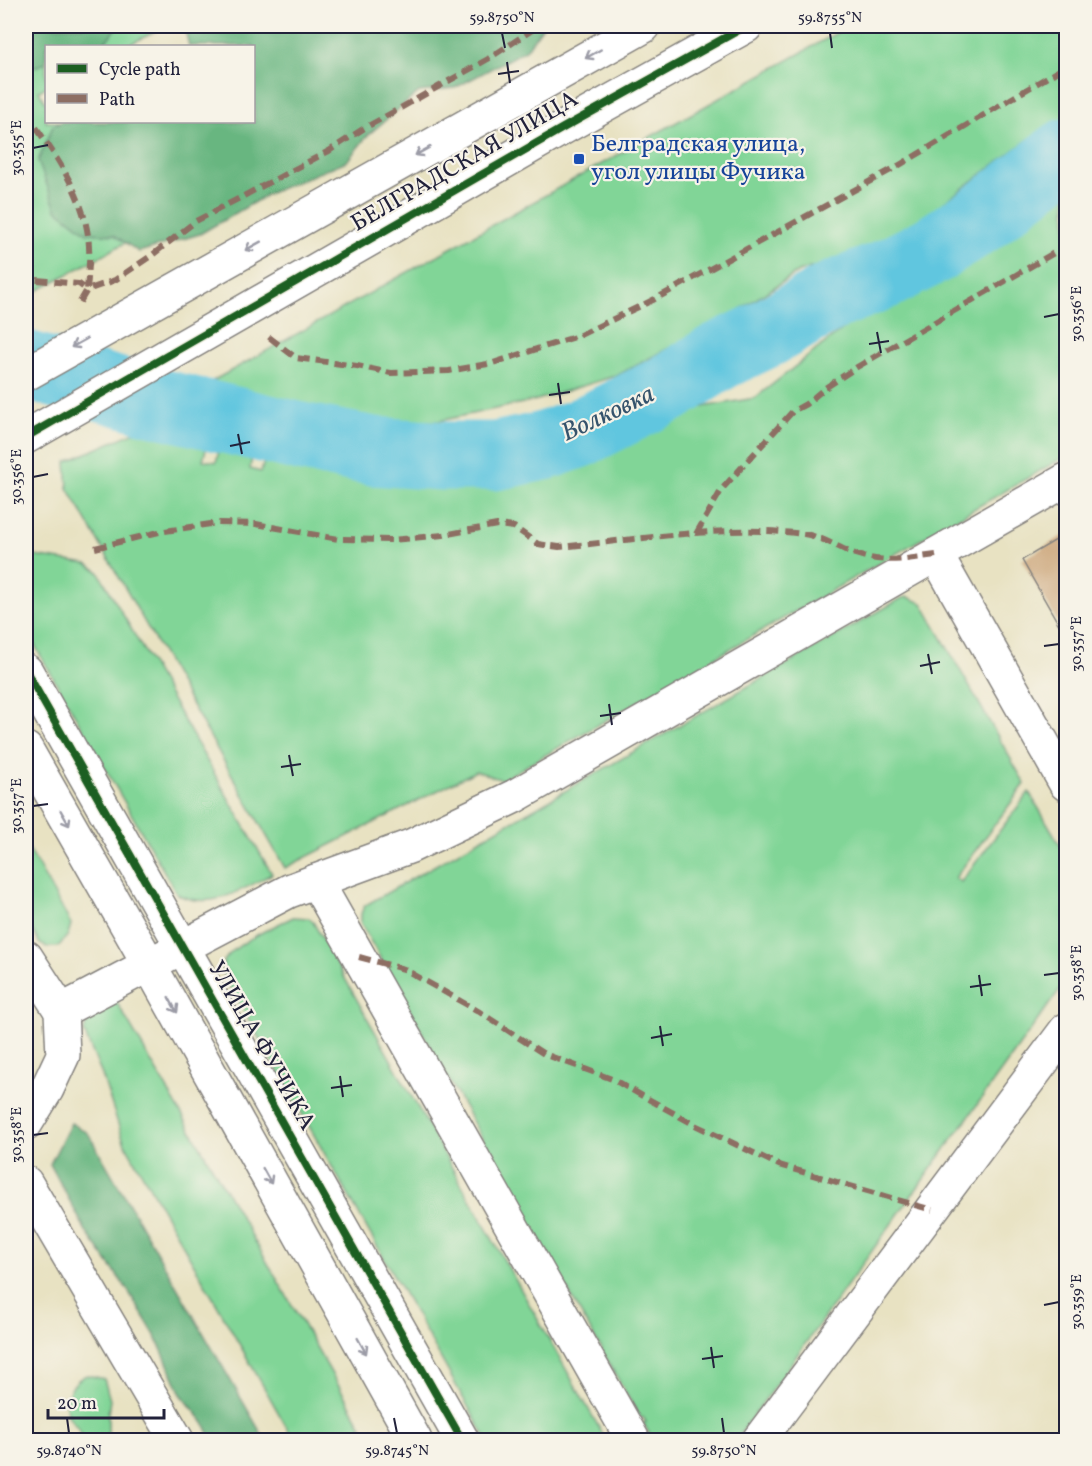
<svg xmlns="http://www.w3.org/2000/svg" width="1092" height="1466" font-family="Vollkorn,serif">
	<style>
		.green { fill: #81d597; stroke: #527c69; stroke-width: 1.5 }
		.forest { fill: #68b680; stroke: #456c5e; stroke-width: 1.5 }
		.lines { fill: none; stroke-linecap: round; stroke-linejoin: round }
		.river { stroke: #61c6df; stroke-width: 69 }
		.building { fill: #d0ad85 }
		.minor-casing { stroke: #85827e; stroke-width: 36 }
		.minor { stroke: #fff; stroke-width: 33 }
		.quiet { stroke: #8d6e63; stroke-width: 6; stroke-dasharray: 12 6; stroke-linecap: butt }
		.cycleway-casing { stroke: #f7f3e8; stroke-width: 11 }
		.cycleway { stroke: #1b5e20; stroke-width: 8 }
		.oneway { stroke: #9c9ca7 }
		.ticks { fill: none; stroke: #22223b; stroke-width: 2 }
		.transit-dot { fill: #1a4fb4; stroke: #f7f3e8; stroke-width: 2 }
		.labels { text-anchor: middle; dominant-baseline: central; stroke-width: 4.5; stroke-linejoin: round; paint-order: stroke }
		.transit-label { font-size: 24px; fill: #164399; stroke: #f7f3e8; text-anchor: start }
		.street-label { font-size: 24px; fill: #22223b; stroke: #f7f3e8 }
		.water-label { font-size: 26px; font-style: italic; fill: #35536c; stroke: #f7f3e8 }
		.neatline { fill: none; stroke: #22223b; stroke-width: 2 }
		.ticks-label { font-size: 15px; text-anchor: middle; fill: #22223b }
	</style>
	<rect width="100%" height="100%" fill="#f7f3e8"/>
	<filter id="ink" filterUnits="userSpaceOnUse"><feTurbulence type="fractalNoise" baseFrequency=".0167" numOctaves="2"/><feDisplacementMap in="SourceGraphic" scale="12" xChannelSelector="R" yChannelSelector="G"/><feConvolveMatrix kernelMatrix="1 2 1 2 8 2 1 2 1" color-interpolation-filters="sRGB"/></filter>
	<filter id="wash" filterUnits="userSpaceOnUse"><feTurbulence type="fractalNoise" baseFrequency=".008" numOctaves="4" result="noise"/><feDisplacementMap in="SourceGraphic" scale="24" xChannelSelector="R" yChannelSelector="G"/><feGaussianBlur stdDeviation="1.35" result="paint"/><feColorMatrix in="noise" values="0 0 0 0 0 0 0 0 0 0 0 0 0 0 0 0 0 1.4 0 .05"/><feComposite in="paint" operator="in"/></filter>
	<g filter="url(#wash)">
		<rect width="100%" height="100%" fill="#e8e2c2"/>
		<!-- green -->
		<g class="green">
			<path d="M26 26H167L126 46H46V87L39 91 46 104V122H57L125 243 26 297Z"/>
			<path d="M849 26H1066V122L1029 139 891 242 798 272 733 314 618 375 537 400 439 421 346 423 198 389Z"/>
			<path d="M1066 188V456L502 780 476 771 285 868 68 488 66 462 153 424 209 439 203 460 216 462 222 440 244 445V448L253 450 250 469 261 472 266 453 366 477 401 482H456L501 476 550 464 594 447 662 414 755 398 853 321 984 250 1047 207Z"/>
			<path d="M28 555 87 564 98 571 272 874C243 889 210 912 177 894L26 630V556Z"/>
			<path d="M908 597 922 603 1025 784 955 878 961 882 1029 792 1066 855V981L736 1440H653L643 1423 646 1422 643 1417 640 1418 361 924V914L364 906 902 598Z"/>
			<path d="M26 844 71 924 68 935 58 947H47L40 944 26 919Z"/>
			<path d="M293 917 309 918 313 922 606 1440H487L225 978C224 975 222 972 222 969 221 948 276 926 293 917Z"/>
			<path d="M112 994 370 1440H294L124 1142 102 1075 84 1032 90 1009Z"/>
			<path d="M87 1375 104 1379 110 1400 108 1413V1440H83C80 1425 73 1426 68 1415 62 1401 73 1379 87 1375Z"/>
		</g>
		<!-- forest -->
		<g class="forest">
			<path d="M26 26H119L101 46H46V63L26 70Z"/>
			<path d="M184 26H543L526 50 455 88 419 92 368 135 347 161 270 193 200 234 139 252 114 235 87 233 56 209 38 161 53 126 61 122H254V46H189Z"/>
			<path d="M71 1123 88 1133 265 1440H212L204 1423 181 1394 156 1337 127 1289 87 1233 50 1164Z"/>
		</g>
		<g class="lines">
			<!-- river -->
			<path class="river" d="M26 365 151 401 305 438 373 451 443 456H495L544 446 580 433 667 389 720 356 766 334 832 296 884 275 933 250 982 218 1066 153"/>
		</g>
		<g id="blocks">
			<!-- building -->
			<path class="building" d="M1066 534V637L1022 560Z"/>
		</g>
	</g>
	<g filter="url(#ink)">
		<use href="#blocks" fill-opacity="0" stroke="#85827e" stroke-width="1.5"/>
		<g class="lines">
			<defs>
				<g id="minor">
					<path d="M26 374 644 26"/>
					<path d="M26 437 563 128 746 26"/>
					<path d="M936 555 1066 784"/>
					<path d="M26 671 462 1440"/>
					<path d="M26 749 149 964 415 1440"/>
					<path d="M26 957 61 1011"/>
					<path d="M26 1123 47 1089 63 1055 61 1011 289 891 316 881"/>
					<path d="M26 1183 177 1440"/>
					<path d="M633 1440 316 881 411 846 515 796 1066 480"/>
					<path d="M759 1440 1066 1030"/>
				</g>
			</defs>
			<!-- minor casing -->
			<use href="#minor" class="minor-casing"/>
			<!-- minor -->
			<use href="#minor" class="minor"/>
			<!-- quiet -->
			<g class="quiet">
				<path d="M26 113C53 152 87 197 89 247 90 261 88 276 87 290L79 284 26 279"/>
				<path d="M80 302 87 290 115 280 151 256 196 221 329 151 363 129 488 59 538 26"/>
				<path d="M269 337 296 358 357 366 391 373 449 371 493 363 578 336 655 299 898 166 1066 66"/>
				<path d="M696 534 722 489 793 411 806 404 825 388 857 367 1066 246"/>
				<path d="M95 548 159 532 217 523 256 524 338 539 393 540 443 535 497 525 514 527 538 544 559 547C639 540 724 524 804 534 823 537 838 548 855 554 885 564 905 559 936 555"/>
				<path d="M359 957 404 969 478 1011 544 1054 612 1079 695 1125 779 1165 932 1210"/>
			</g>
			<defs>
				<g id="cycleway">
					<path d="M26 437 563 128 746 26"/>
					<path d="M26 671 462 1440"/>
				</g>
			</defs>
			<!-- cycleway casing -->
			<use href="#cycleway" class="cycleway-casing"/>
			<!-- cycleway -->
			<use href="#cycleway" class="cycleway"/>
		</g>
		<!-- one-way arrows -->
		<defs><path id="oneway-shaft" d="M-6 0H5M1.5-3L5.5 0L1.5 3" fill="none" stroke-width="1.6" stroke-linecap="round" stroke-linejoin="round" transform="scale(1.5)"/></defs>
		<g class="oneway">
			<use href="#oneway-shaft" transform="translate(593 54) rotate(150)"/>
			<use href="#oneway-shaft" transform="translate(423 151) rotate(151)"/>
			<use href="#oneway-shaft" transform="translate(253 246) rotate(151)"/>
			<use href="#oneway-shaft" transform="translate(79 343) rotate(151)"/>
			<use href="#oneway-shaft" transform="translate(65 818) rotate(60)"/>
			<use href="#oneway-shaft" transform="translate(173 1005) rotate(61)"/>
			<use href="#oneway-shaft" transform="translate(267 1176) rotate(61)"/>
			<use href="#oneway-shaft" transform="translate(362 1346) rotate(61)"/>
		</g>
	</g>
	<!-- ticks -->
	<path class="ticks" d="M502 33 505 48M830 33 832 48M507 62 510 83M498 74 519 71M33 148 48 145M1044 317 1059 314M877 332 881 353M869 344 889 341M558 383 561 404M549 395 570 392M238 434 242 454M230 446 250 442M33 477 48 474M1044 646 1059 644M928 654 932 674M920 666 940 662M609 704 612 725M600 716 621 713M289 755 293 776M281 767 301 764M33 806 48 804M979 975 982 996M1044 975 1059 973M970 987 991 984M660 1026 663 1046M651 1038 672 1034M340 1076 343 1097M331 1088 352 1085M33 1135 48 1133M1044 1305 1059 1302M711 1347 714 1368M702 1359 723 1356M67 1418 69 1433M394 1418 397 1433M722 1418 724 1433"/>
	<!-- markers -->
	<rect class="transit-dot" x="573" y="153" width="12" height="12" rx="3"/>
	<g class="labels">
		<!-- transit labels -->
		<g class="transit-label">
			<text x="591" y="145">Белградская улица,<tspan x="591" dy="28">угол улицы Фучика</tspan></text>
		</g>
		<!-- street labels -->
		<g class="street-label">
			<text transform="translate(465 162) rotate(-30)">БЕЛГРАДСКАЯ УЛИЦА</text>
			<text transform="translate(261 1046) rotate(60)">УЛИЦА ФУЧИКА</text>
		</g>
		<!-- water labels -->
		<g class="water-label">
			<text transform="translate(608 414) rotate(-25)">Волковка</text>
		</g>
	</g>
	<!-- margin -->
	<rect width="1092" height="1466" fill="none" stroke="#f7f3e8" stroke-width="66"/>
	<!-- legend -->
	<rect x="45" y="45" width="210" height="78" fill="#f7f3e8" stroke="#a29fa3" stroke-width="1.5"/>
	<rect x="57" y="64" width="30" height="9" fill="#1b5e20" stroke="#a29fa3" stroke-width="1.5"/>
	<text x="99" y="75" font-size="18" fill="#22223b">Cycle path</text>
	<rect x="57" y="94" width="30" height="9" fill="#8d6e63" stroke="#a29fa3" stroke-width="1.5"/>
	<text x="99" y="105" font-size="18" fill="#22223b">Path</text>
	<!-- scale -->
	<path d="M48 1409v9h116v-9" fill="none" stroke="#22223b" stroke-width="3"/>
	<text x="57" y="1409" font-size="18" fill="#22223b" stroke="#f7f3e8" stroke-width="4.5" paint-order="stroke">20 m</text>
	<rect x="33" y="33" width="1026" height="1400" class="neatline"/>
	<g class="ticks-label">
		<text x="502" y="22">59.8750°N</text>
		<text x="830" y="22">59.8755°N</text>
		<text transform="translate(16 148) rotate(-90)" y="5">30.355°E</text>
		<text transform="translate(1076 314) rotate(-90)" y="5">30.356°E</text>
		<text transform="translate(16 477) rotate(-90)" y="5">30.356°E</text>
		<text transform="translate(1076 644) rotate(-90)" y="5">30.357°E</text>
		<text transform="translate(16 806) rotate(-90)" y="5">30.357°E</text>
		<text transform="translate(1076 973) rotate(-90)" y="5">30.358°E</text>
		<text transform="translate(16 1135) rotate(-90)" y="5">30.358°E</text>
		<text transform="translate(1076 1302) rotate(-90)" y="5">30.359°E</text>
		<text x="69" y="1455">59.8740°N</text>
		<text x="397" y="1455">59.8745°N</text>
		<text x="724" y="1455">59.8750°N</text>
	</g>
</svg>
